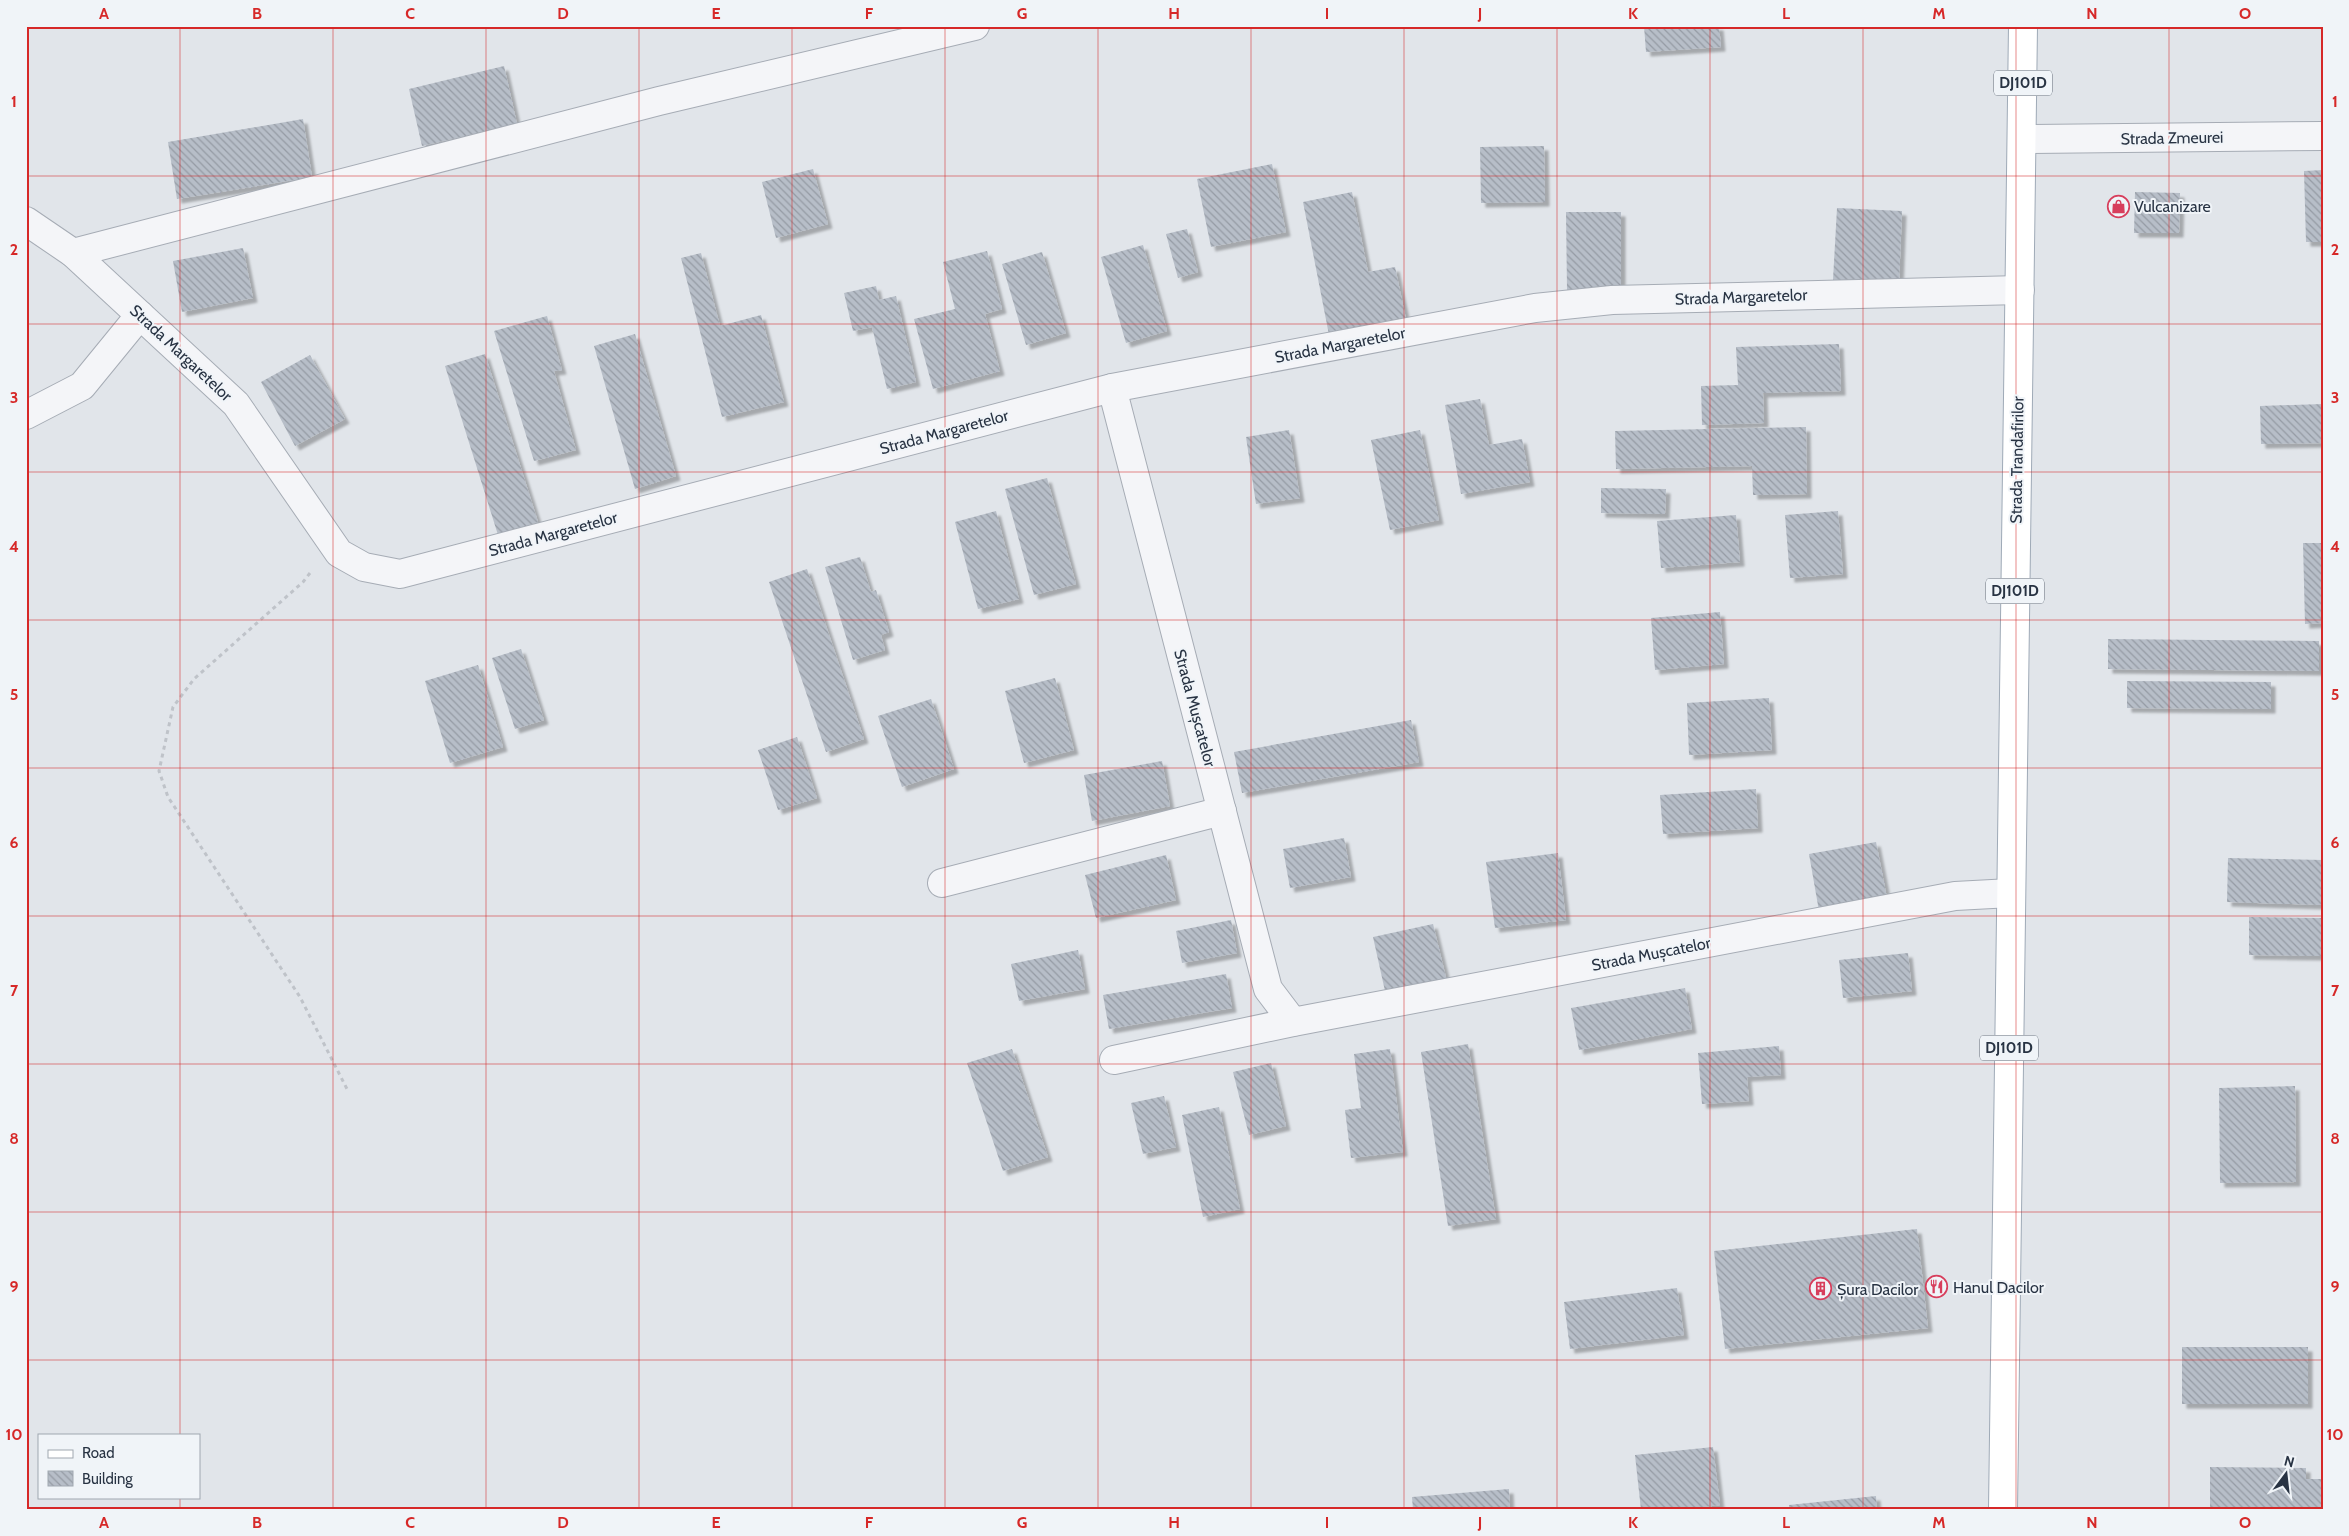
<svg xmlns="http://www.w3.org/2000/svg" width="2349" height="1536" font-family="Cabin,sans-serif">
	<style>
		.building { fill: url(#building-back-hatch); filter: url(#shadow) }
		.lines { fill: none; stroke-linecap: round; stroke-linejoin: round }
		.minor-casing { stroke: #a6acb5; stroke-width: 30 }
		.major-casing { stroke: #9faab7; stroke-width: 30 }
		.path { stroke: #bfc3c9; stroke-width: 3; stroke-dasharray: 4 4; stroke-linecap: butt }
		.minor { stroke: #f4f5f8; stroke-width: 28 }
		.major { stroke: #fff; stroke-width: 28 }
		.grid { fill: none; stroke: #d62828; stroke-width: 1; stroke-opacity: 0.55 }
		.labels { text-anchor: middle; dominant-baseline: central; stroke-width: 4; stroke-linejoin: round; paint-order: stroke }
		.shield { fill: #f0f4f8; stroke: #646d79; stroke-width: 1 }
		.shield-label { font-size: 15px; font-weight: bold; fill: #283343 }
		.street-label { font-size: 16px; fill: #283343; stroke: #f0f4f8 }
		.poi-label { font-size: 16px; fill: #283343; stroke: #f0f4f8; text-anchor: start }
		.neatline { fill: none; stroke: #d62828; stroke-width: 2 }
		.grid-label { font-size: 16px; text-anchor: middle; font-weight: bold; fill: #d62828 }
	</style>
	<defs>
		<pattern id="building-back-hatch" width="6" height="6" patternUnits="userSpaceOnUse" patternTransform="scale(1.25)"><rect width="6" height="6" fill="#b7bec8"/><path d="M-1 5l2 2M0 0l6 6M5-1l2 2" fill="none" stroke="#959ba4"/></pattern>
		<filter id="shadow"><feDropShadow dx="4.5" dy="4.5" stdDeviation="1" flood-color="#0004"/></filter>
	</defs>
	<rect width="100%" height="100%" fill="#e1e5ea"/>
	<!-- building -->
	<g class="building">
		<path d="M1644 26H1719L1721 47 1646 52Z"/>
		<path d="M504 66 517 124 422 146 409 89Z"/>
		<path d="M303 119 312 177 177 199 168 142Z"/>
		<path d="M1544 146 1545 202 1481 203 1480 147Z"/>
		<path d="M1272 164 1286 232 1211 247 1197 179Z"/>
		<path d="M813 169 828 224 776 238 762 182Z"/>
		<path d="M2323 170V242H2306L2304 171Z"/>
		<path d="M1352 192 1368 272 1395 267 1406 319 1329 335 1303 202Z"/>
		<path d="M2135 192 2180 193 2179 233H2134Z"/>
		<path d="M1837 208 1902 211 1899 284 1833 280Z"/>
		<path d="M1566 212H1621V290H1567Z"/>
		<path d="M1187 229 1198 272 1178 278 1166 234Z"/>
		<path d="M1143 245 1167 331 1126 343 1101 257Z"/>
		<path d="M243 248 253 298 182 312 173 261Z"/>
		<path d="M987 251 1002 309 985 314 1000 371 933 389 914 319 955 309 943 262Z"/>
		<path d="M1042 252 1066 333 1026 345 1002 264Z"/>
		<path d="M701 253 720 326 761 315 784 402 722 417 681 258Z"/>
		<path d="M876 286 879 300 896 296 916 382 887 389 872 327 853 331 844 293Z"/>
		<path d="M547 316 562 370 554 371 576 450 534 461 494 331Z"/>
		<path d="M635 334 676 476 635 489 594 346Z"/>
		<path d="M1839 344 1841 391 1763 393 1764 423 1702 425 1701 386 1738 385 1736 347Z"/>
		<path d="M485 354 538 522 498 535 445 366Z"/>
		<path d="M310 355 345 419 295 446 261 382Z"/>
		<path d="M1480 399 1489 445 1522 439 1530 482 1461 494 1445 405Z"/>
		<path d="M2323 404V443L2261 444 2260 406Z"/>
		<path d="M1806 427 1807 494 1753 495 1752 466 1616 469 1615 431Z"/>
		<path d="M1289 430 1300 498 1256 504 1246 437Z"/>
		<path d="M1420 430 1439 520 1390 530 1371 440Z"/>
		<path d="M1047 478 1076 584 1034 595 1005 489Z"/>
		<path d="M1601 488 1666 489 1665 514 1601 513Z"/>
		<path d="M996 511 1019 599 978 609 955 522Z"/>
		<path d="M1838 511 1843 574 1790 578 1785 515Z"/>
		<path d="M1736 515 1740 562 1661 568 1657 521Z"/>
		<path d="M2303 543H2323V623L2305 624Z"/>
		<path d="M860 557 871 592 876 590 889 632 881 635 885 650 853 660 825 567Z"/>
		<path d="M807 569 864 739 826 752 769 582Z"/>
		<path d="M1720 612 1724 664 1655 670 1651 618Z"/>
		<path d="M2108 639 2319 641V671L2108 669Z"/>
		<path d="M521 649 544 720 515 729 492 658Z"/>
		<path d="M478 665 503 747 450 763 425 681Z"/>
		<path d="M1055 678 1074 750 1024 763 1005 691Z"/>
		<path d="M2127 681 2271 682V709L2127 708Z"/>
		<path d="M1769 698 1772 750 1689 755 1687 703Z"/>
		<path d="M931 699 954 769 902 787 878 716Z"/>
		<path d="M1411 720 1419 762 1242 793 1234 752Z"/>
		<path d="M797 737 817 798 778 810 758 750Z"/>
		<path d="M1162 761 1170 806 1092 821 1084 775Z"/>
		<path d="M1756 789 1758 828 1663 834 1660 795Z"/>
		<path d="M1344 838 1351 877 1290 888 1283 849Z"/>
		<path d="M1876 842 1887 898 1819 911 1809 854Z"/>
		<path d="M1558 853 1566 920 1495 928 1486 862Z"/>
		<path d="M1166 855 1176 900 1096 918 1085 875Z"/>
		<path d="M2228 858 2323 860V905L2227 902Z"/>
		<path d="M2249 917 2323 918V956L2249 955Z"/>
		<path d="M1231 920 1237 953 1182 963 1176 931Z"/>
		<path d="M1433 924 1448 986 1387 1000 1373 937Z"/>
		<path d="M1078 950 1085 989 1019 1001 1011 964Z"/>
		<path d="M1908 953 1912 991 1843 998 1839 960Z"/>
		<path d="M1226 974 1232 1008 1109 1029 1103 995Z"/>
		<path d="M1685 988 1692 1029 1579 1050 1571 1008Z"/>
		<path d="M1468 1044 1496 1219 1448 1226 1421 1052Z"/>
		<path d="M1779 1046 1781 1075 1747 1077 1749 1101 1702 1104 1698 1053Z"/>
		<path d="M1012 1049 1048 1157 1003 1171 967 1063Z"/>
		<path d="M1390 1049 1403 1152 1351 1158 1345 1110 1361 1108 1354 1054Z"/>
		<path d="M1271 1063 1286 1126 1249 1135 1233 1072Z"/>
		<path d="M2295 1086 2296 1182 2220 1183 2219 1088Z"/>
		<path d="M1164 1096 1176 1147 1143 1154 1131 1103Z"/>
		<path d="M1219 1107 1240 1209 1203 1217 1182 1115Z"/>
		<path d="M1917 1229 1928 1328 1725 1349 1714 1251Z"/>
		<path d="M1677 1288 1684 1335 1570 1349 1564 1302Z"/>
		<rect x="2182" y="1347" width="126" height="57"/>
		<path d="M1713 1447 1720 1505 1680 1510H1641L1635 1455Z"/>
		<path d="M2210 1467 2306 1468V1479H2323V1510H2210Z"/>
		<path d="M1509 1489 1510 1510H1413L1412 1497Z"/>
		<path d="M1876 1496 1877 1510H1789V1505Z"/>
	</g>
	<g class="lines">
		<defs>
			<g id="minor">
				<path d="M2022 139 2323 136"/>
				<path d="M26 221 73 253 236 404 339 553 364 567 400 574 1112 388 1535 308 1612 300 2020 290"/>
				<path d="M73 253 659 101 975 26"/>
				<path d="M1112 388 1268 989 1293 1022"/>
				<path d="M26 415 82 386 140 315"/>
				<path d="M942 883 1222 811"/>
				<path d="M1114 1060 1293 1022 1955 896 2011 893"/>
			</g>
			<path id="major" d="M2003 1510 2023 26"/>
		</defs>
		<!-- minor casing -->
		<use href="#minor" class="minor-casing"/>
		<!-- major casing -->
		<use href="#major" class="major-casing"/>
		<!-- path -->
		<path class="path" d="M310 573 303 582 194 679 173 707 159 771 168 797 300 997 347 1089"/>
		<!-- minor -->
		<use href="#minor" class="minor"/>
		<!-- major -->
		<use href="#major" class="major"/>
	</g>
	<!-- grid -->
	<path class="grid" d="M180 26V1435M333 26V1510M486 26V1510M639 26V1510M792 26V1510M945 26V1510M1098 26V1510M1251 26V1510M1404 26V1510M1557 26V1510M1710 26V1510M1863 26V1510M2016 26V1510M2169 26V1510M26 176H2323M26 324H2323M26 472H2323M26 620H2323M26 768H2323M26 916H2323M26 1064H2323M26 1212H2323M26 1360H2323M180 1497V1510"/>
	<!-- icons -->
	<defs>
		<symbol id="shop-ring" viewBox="-11 -11 22 22"><circle r="9.5" fill="#f0f4f8" stroke="#d73e5c" stroke-width="1.5"/><path d="M-5-2.5h2.3a2.7 3.5 0 0 1 5.4 0H5L5.5 6h-11ZM-1.5-2.5h3a1.5 2.3 0 0 0-3 0Z" fill="#d73e5c"/></symbol>
		<symbol id="restaurant-ring" viewBox="-11 -11 22 22"><circle r="9.5" fill="#f0f4f8" stroke="#d73e5c" stroke-width="1.5"/><path d="M-5-6h1v4h1v-4h1v4h1v-4h1v5L-1.5 .5V6h-2V.5L-5-1ZM5-6V6H3V1.5H1.5Q1.5-4 5-6Z" fill="#d73e5c"/></symbol>
		<symbol id="building-ring" viewBox="-11 -11 22 22"><circle r="9.5" fill="#f0f4f8" stroke="#d73e5c" stroke-width="1.5"/><path d="M-4-6H4V6H1V3H-1V6H-4ZM-2.5-4.3h1.7v1.8h-1.7ZM.8-4.3h1.7v1.8H.8ZM-2.5-1h1.7V.8h-1.7ZM.8-1h1.7V.8H.8Z" fill="#d73e5c"/></symbol>
	</defs>
	<g fill-rule="evenodd">
		<use href="#shop-ring" x="2106" y="194" width="25" height="25"/>
		<use href="#restaurant-ring" x="1924" y="1274" width="25" height="25"/>
		<use href="#building-ring" x="1808" y="1276" width="25" height="25"/>
	</g>
	<g class="labels">
		<!-- shield labels -->
		<g class="shield">
			<rect x="1994" y="70.5" width="58" height="25" rx="4"/>
			<rect x="1986" y="578.5" width="58" height="25" rx="4"/>
			<rect x="1980" y="1035.5" width="58" height="25" rx="4"/>
		</g>
		<g class="shield-label">
			<text x="2023" y="83">DJ101D</text>
			<text x="2015" y="591">DJ101D</text>
			<text x="2009" y="1048">DJ101D</text>
		</g>
		<!-- street labels -->
		<g class="street-label">
			<text transform="translate(2172 138) rotate(-1)">Strada Zmeurei</text>
			<text transform="translate(1741 297) rotate(-2)">Strada Margaretelor</text>
			<text transform="translate(1340 345) rotate(-11)">Strada Margaretelor</text>
			<text transform="translate(181 353) rotate(43)">Strada Margaretelor</text>
			<text transform="translate(944 432) rotate(-15)">Strada Margaretelor</text>
			<text transform="translate(2017 460) rotate(-89)">Strada Trandafirilor</text>
			<text transform="translate(553 534) rotate(-15)">Strada Margaretelor</text>
			<text transform="translate(1195 708) rotate(75)">Strada Mușcatelor</text>
			<text transform="translate(1651 954) rotate(-11)">Strada Mușcatelor</text>
		</g>
		<!-- poi labels -->
		<g class="poi-label">
			<text x="2134" y="206">Vulcanizare</text>
			<text x="1953" y="1287">Hanul Dacilor</text>
			<text x="1837" y="1289">Șura Dacilor</text>
		</g>
	</g>
	<!-- border -->
	<rect width="2349" height="1536" fill="none" stroke="#f0f4f8" stroke-width="55"/>
	<!-- legend -->
	<rect x="38" y="1434" width="162" height="65" fill="#f0f4f8" stroke="#a0a7b0"/>
	<rect x="48" y="1450" width="25" height="8" fill="#ffffff" stroke="#a0a7b0"/>
	<text x="82" y="1458" font-size="15" fill="#283343">Road</text>
	<rect x="48" y="1471" width="25" height="15" fill="url(#building-back-hatch)" stroke="#a0a7b0"/>
	<text x="82" y="1484" font-size="15" fill="#283343">Building</text>
	<!-- north arrow -->
	<g transform="translate(2286 1474) rotate(15)" stroke="#f0f4f8" stroke-width="4" paint-order="stroke">
	<path d="M0-4L9 19L0 12L-9 19Z" fill="#283343"/>
	<text y="-8" font-size="14" font-weight="bold" text-anchor="middle" fill="#283343">N</text>
	</g>
	<rect x="28" y="28" width="2294" height="1480" class="neatline"/>
	<g class="grid-label">
		<text x="104" y="19">A</text>
		<text x="257" y="19">B</text>
		<text x="410" y="19">C</text>
		<text x="563" y="19">D</text>
		<text x="716" y="19">E</text>
		<text x="869" y="19">F</text>
		<text x="1022" y="19">G</text>
		<text x="1174" y="19">H</text>
		<text x="1327" y="19">I</text>
		<text x="1480" y="19">J</text>
		<text x="1633" y="19">K</text>
		<text x="1786" y="19">L</text>
		<text x="1939" y="19">M</text>
		<text x="2092" y="19">N</text>
		<text x="2245" y="19">O</text>
		<text x="14" y="107">1</text>
		<text x="2335" y="107">1</text>
		<text x="14" y="255">2</text>
		<text x="2335" y="255">2</text>
		<text x="14" y="403">3</text>
		<text x="2335" y="403">3</text>
		<text x="14" y="552">4</text>
		<text x="2335" y="552">4</text>
		<text x="14" y="700">5</text>
		<text x="2335" y="700">5</text>
		<text x="14" y="848">6</text>
		<text x="2335" y="848">6</text>
		<text x="14" y="996">7</text>
		<text x="2335" y="996">7</text>
		<text x="14" y="1144">8</text>
		<text x="2335" y="1144">8</text>
		<text x="14" y="1292">9</text>
		<text x="2335" y="1292">9</text>
		<text x="14" y="1440">10</text>
		<text x="2335" y="1440">10</text>
		<text x="104" y="1528">A</text>
		<text x="257" y="1528">B</text>
		<text x="410" y="1528">C</text>
		<text x="563" y="1528">D</text>
		<text x="716" y="1528">E</text>
		<text x="869" y="1528">F</text>
		<text x="1022" y="1528">G</text>
		<text x="1174" y="1528">H</text>
		<text x="1327" y="1528">I</text>
		<text x="1480" y="1528">J</text>
		<text x="1633" y="1528">K</text>
		<text x="1786" y="1528">L</text>
		<text x="1939" y="1528">M</text>
		<text x="2092" y="1528">N</text>
		<text x="2245" y="1528">O</text>
	</g>
</svg>
